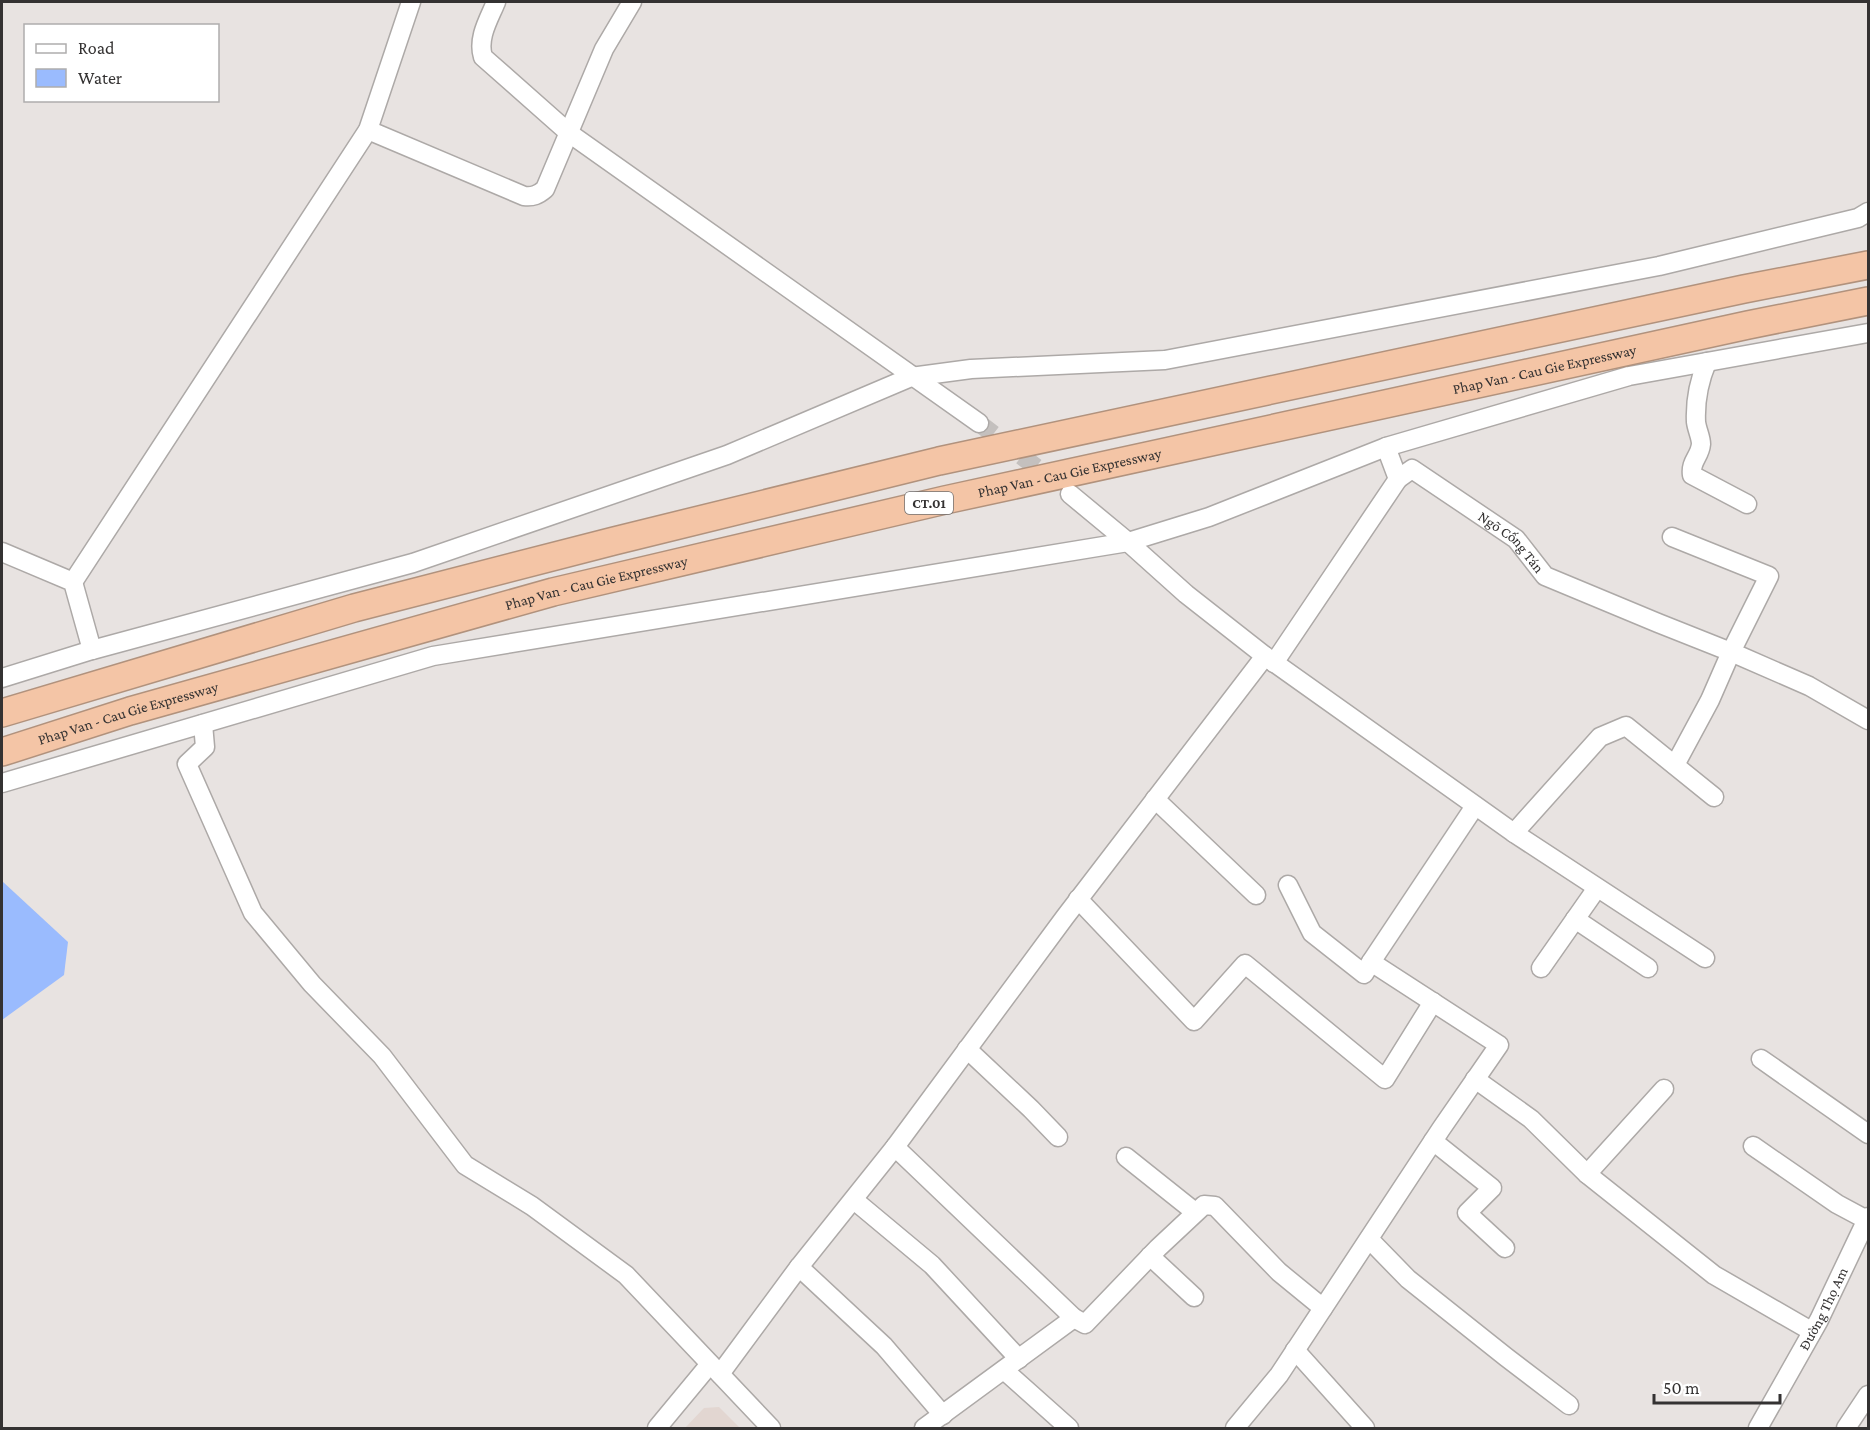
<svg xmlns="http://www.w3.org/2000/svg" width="1870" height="1430" font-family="'Crimson Pro',serif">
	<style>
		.built { fill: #e2d6d1 }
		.water { fill: #9abbfe }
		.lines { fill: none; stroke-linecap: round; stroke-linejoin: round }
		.minor-tunnel { stroke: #c4c0be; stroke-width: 18; stroke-dasharray: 18 9; stroke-linecap: butt }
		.minor-casing { stroke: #ada9a7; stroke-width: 21 }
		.highway-casing { stroke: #b1927d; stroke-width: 30 }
		.minor { stroke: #fff; stroke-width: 18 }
		.highway { stroke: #f4c5a6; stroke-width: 27 }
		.labels { text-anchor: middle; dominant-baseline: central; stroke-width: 6; stroke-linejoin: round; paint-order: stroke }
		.shield { fill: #fff; stroke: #717070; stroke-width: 1.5 }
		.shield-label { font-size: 14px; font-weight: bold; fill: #343232 }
		.street-label { font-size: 15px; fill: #343232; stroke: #fff }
	</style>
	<rect width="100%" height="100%" fill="#e8e3e1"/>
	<!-- built -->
	<path class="built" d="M719 1407 740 1428H685L704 1408Z"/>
	<!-- water -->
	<path class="water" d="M2 881 68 942 64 975 2 1020Z"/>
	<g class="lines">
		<!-- minor-tunnel -->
		<path class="minor-tunnel" d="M979 423 1054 481"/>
		<defs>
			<g id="minor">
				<path d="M496 2C489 19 477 38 483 57L569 133 979 423"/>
				<path d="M368 130 524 196C533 197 538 195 545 189L604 49 632 2"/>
				<path d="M1707 362C1699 381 1695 401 1696 422 1697 430 1701 437 1701 444 1700 457 1690 461 1692 475L1747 504"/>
				<path id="s1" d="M1398 479 1412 469 1516 539 1545 576 1658 623 1731 652 1710 700 1675 765"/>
				<path d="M1070 494 1128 542 1186 594 1265 656 1514 833 1705 958"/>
				<path d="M1672 537 1769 576 1731 652 1809 686 1868 720"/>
				<path d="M2 552 73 582 92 650"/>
				<path d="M73 582 368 130 411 2"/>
				<path d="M1274 663 1398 479 1386 447"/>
				<path d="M2 678 92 650 413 563 727 455 911 377 971 369 1165 360 1659 266 1858 218 1868 212"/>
				<path d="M203 724 205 747 187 764 253 913 312 984 382 1056 465 1165 532 1206 626 1275 771 1428"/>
				<path d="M2 783 433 656 1128 542 1209 517 1386 447 1629 376 1868 333"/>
				<path d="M1155 799 1256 895"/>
				<path d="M1514 833 1600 737 1626 726 1714 797"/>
				<path d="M1078 899 1194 1021 1245 964 1385 1079 1433 1002"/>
				<path d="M1575 919 1648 968"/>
				<path d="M1371 962 1475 806"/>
				<path d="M1541 968 1597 888"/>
				<path d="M967 1049 1031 1109 1058 1137"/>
				<path d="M1761 1059 1868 1134"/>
				<path d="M1475 1079 1531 1119 1587 1174 1714 1275 1806 1328 1811 1334"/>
				<path d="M1433 1141 1492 1188 1467 1213 1505 1248"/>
				<path d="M1753 1146 1837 1204 1867 1220"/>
				<path d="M895 1147 1074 1318 1085 1324 1158 1248 1204 1205 1215 1206 1279 1272 1323 1308"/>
				<path d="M1126 1157 1195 1212"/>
				<path d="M1587 1174 1664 1089"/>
				<path d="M854 1200 932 1265 1019 1359"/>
				<path d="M1369 1239 1408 1279 1506 1357 1569 1405"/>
				<path d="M1150 1256 1194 1297"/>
				<path d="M799 1267 884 1346 943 1415"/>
				<path d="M1295 1350 1365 1428"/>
				<path d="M1004 1370 1069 1428"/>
				<path d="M720 1374 799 1267 895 1147 1065 917 1265 656"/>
				<path d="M657 1428 710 1364"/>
				<path d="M924 1428 1074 1318"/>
				<path d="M1235 1428 1279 1375 1441 1129 1499 1045 1371 962 1364 974 1312 933 1288 885"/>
				<path id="s2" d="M1758 1428 1819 1320 1868 1217"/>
				<path d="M1846 1428 1868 1395"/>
			</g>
			<g id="highway">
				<path d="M2 713 354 608 614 541 939 461 1744 289 1868 265"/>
				<path id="s3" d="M2 752 130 711 553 592 945 500 1748 325 1868 301"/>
			</g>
		</defs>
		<!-- minor casing -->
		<use href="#minor" class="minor-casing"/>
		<!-- highway casing -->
		<use href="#highway" class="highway-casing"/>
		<!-- minor -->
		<use href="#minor" class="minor"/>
		<!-- highway -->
		<use href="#highway" class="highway"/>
	</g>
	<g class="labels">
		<!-- shield labels -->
		<rect class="shield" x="905" y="492" width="48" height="22" rx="4.5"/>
		<g class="shield-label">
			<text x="929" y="503">CT.01</text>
		</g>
		<!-- street labels -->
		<g class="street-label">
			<text stroke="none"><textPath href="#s3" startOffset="1590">Phap Van - Cau Gie Expressway</textPath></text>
			<text stroke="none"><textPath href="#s3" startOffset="1104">Phap Van - Cau Gie Expressway</textPath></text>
			<text stroke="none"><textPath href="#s1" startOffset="141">Ngõ Cống Tán</textPath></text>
			<text stroke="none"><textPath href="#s3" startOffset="618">Phap Van - Cau Gie Expressway</textPath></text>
			<text stroke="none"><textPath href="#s3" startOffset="132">Phap Van - Cau Gie Expressway</textPath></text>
			<text stroke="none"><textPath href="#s2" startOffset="136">Đường Thọ Am</textPath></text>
		</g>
	</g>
	<!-- border -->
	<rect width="1870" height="1430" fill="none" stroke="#343232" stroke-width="6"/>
	<!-- legend -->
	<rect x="24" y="24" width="195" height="78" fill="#ffffff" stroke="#aeadad" stroke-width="1.5"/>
	<rect x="36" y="44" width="30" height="9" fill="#ffffff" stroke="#aeadad" stroke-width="1.5"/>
	<text x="78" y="54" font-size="18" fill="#343232">Road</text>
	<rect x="36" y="69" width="30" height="18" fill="#9abbfe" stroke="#aeadad" stroke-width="1.5"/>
	<text x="78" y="84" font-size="18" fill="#343232">Water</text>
	<!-- scale -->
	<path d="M1654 1394v9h126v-9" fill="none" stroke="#343232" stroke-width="3"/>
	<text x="1663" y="1394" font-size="18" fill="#343232" stroke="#ffffff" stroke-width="4.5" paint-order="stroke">50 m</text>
</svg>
